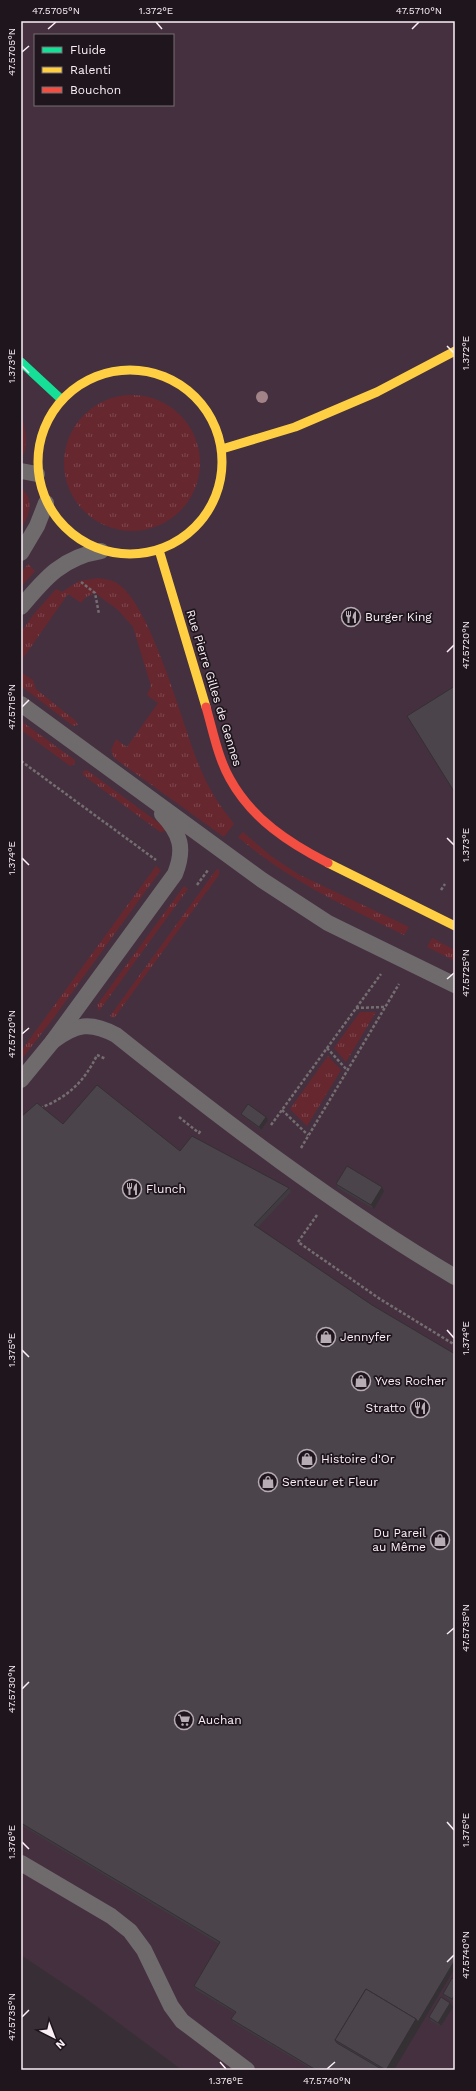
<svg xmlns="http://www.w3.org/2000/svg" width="476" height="2091" font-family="'Work Sans',sans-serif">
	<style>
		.built { fill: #45303f; fill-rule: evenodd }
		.grass { fill: url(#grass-tufts) }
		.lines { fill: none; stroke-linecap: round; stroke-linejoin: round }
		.path { stroke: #746e71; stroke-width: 2.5; stroke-dasharray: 3 2; stroke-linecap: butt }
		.lane { stroke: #6f6b6d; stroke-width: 16 }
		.fast { stroke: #16e098; stroke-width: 9 }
		.slow { stroke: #ffcf43; stroke-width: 9 }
		.jam { stroke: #f24e42; stroke-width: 9 }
		.tree { fill: #a28387 }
		.wall { fill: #403b40 }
		.shaded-wall { fill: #343034 }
		.building { fill: #4b454b; stroke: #343034 }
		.ticks { fill: none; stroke: #fbeff6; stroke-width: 1.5 }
		.labels { text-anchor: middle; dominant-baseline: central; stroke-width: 3.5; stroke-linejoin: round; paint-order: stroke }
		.poi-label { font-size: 12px; fill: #fbeff6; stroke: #1e161c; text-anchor: start }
		.street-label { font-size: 12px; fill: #fbeff6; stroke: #1e161c }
		.neatline { fill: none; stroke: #fbeff6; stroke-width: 1.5 }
		.ticks-label { font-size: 10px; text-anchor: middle; fill: #fbeff6 }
	</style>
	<defs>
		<pattern id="grass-tufts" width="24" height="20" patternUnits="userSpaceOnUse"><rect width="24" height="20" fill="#66272f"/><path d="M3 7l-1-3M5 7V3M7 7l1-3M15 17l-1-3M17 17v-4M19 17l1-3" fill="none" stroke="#7d474e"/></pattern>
	</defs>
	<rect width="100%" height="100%" fill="#382f36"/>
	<!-- built -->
	<path class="built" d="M21 21H455V2070H182L85 1998 21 1955ZM35 35H173V105H35Z"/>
	<!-- grass -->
	<g class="grass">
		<circle cx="132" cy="463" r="68"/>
		<path d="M21 414C25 428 30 446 21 459Z"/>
		<path d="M21 488C36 500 28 517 21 530Z"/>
		<path d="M28 564 35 571 21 587V573Z"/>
		<path d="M99 578C104 579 112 580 117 583 152 605 183 728 201 770 209 790 221 807 234 824L224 837 114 758 111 750 116 739 127 747 158 703 147 695 151 686 133 627 118 610 95 593 86 597 81 603 68 594 21 661V632L33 615 56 589 62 592 79 581Z"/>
		<path d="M21 672 33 680 36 689 76 721 78 725 73 726 21 686Z"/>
		<path d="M21 721 75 760V764L70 766 21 730Z"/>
		<path d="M87 770 163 826 165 831 160 832 83 775V771Z"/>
		<path d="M243 832 271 856 298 874 409 927 404 935C343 905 290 881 238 837Z"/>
		<path d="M156 866 161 870 52 1020 21 1060V1051Z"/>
		<path d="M219 869V875L114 1018 110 1016 216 870Z"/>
		<path d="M184 886 188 889 99 1011 97 1005Z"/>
		<path d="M432 938 455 950V961L427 947Z"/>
		<path d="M360 1012H376L346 1062 334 1048Z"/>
		<path d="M328 1056 341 1070 307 1126 290 1109Z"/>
	</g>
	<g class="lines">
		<!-- path -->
		<g class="path">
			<path d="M81 582 95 593 99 614"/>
			<path d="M21 761 156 860"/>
			<path d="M197 885 208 870"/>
			<path d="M441 890 445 884"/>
			<path d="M356 1008 384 1007"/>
			<path d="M327 1048 347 1070"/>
			<path d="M97 1055 106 1059"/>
			<path d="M40 1108C67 1098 85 1081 97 1055"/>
			<path d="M282 1110 308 1135"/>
			<path d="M179 1117 199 1133 201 1130"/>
			<path d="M271 1125 381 974"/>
			<path d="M301 1148 399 984"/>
			<path d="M317 1215 298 1242 380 1299 455 1345"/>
		</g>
		<!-- lane -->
		<g class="lane">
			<path d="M21 471 37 474"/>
			<path d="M21 553 37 526 46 503"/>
			<path d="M21 607C45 578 63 557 101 551"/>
			<path d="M21 704 262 880 328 923 455 985"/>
			<path d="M53 1041C76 1024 90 1021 116 1035 225 1122 335 1206 455 1277"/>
			<path d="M21 1080 53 1041 175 874C185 849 181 834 162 814"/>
			<path d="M21 1863 111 1916 130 1931 144 1950 171 2006 182 2021 247 2070"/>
		</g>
		<!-- fast -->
		<path class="fast" d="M21 362 62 400"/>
		<!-- slow -->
		<g class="slow">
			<circle cx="130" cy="462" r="92"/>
			<path d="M222 449 295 427 377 392 455 351"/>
			<path d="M159 550 206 707"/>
			<path d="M328 863 455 926"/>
		</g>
		<!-- jam -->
		<path class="jam" d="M206 707C213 731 218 758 230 779 252 819 289 843 328 863"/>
	</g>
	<!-- trees -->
	<circle class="tree" cx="262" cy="397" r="6"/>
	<!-- wall -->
	<g class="wall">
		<path d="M241 1114 266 1117 268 1120 261 1130 244 1117Z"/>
		<path d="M21 1117 63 1124 180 1151 289 1188 291 1192 258 1227 394 2070H313L234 2023 231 2019 235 2013 196 1990 194 1986 219 1944 21 1825Z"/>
		<path d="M336 1184 382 1187 384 1191 374 1209 338 1188Z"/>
		<path d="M455 1979V2003L445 1997 443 1994Z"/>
		<path d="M453 2007 441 2026 431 2021 429 2017Z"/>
	</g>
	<!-- shaded-wall -->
	<g class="shaded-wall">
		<path d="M266 1117 268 1120 261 1130 259 1127Z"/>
		<path d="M382 1187 384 1191 374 1209 371 1205Z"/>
		<path d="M455 1960V1968L394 2070H386L416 2019Z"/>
		<path d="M455 1995V2003L452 1999Z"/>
		<path d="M450 2003 453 2007 441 2026 438 2023Z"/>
	</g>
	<!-- building -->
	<g class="building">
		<path d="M455 686V793L407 716Z"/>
		<path d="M97 1085 180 1151 192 1136 289 1188 254 1225 372 1305 455 1354V1960L418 2022 416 2019 366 1989 335 2040 337 2043 383 2070H316L231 2019 236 2012 194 1986 220 1942 21 1823V1117L37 1103 63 1124Z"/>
		<path d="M248 1104 266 1117 259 1127 241 1114Z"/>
		<path d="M347 1166 382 1187 371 1205 336 1184Z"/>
		<path d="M452 1978 455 1979V1995L452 1999 443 1994Z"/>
		<path d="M366 1989 416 2019 386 2070 335 2040Z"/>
		<path d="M441 1997 450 2003 438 2023 429 2017Z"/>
	</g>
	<!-- ticks -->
	<path class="ticks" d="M156 22 162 29M48 29 56 22M412 29 419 22M22 52 29 46M447 346 454 353M22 366 29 373M447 652 454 645M22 707 29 700M447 838 454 845M22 858 29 865M447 979 454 973M22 1034 29 1028M447 1330 454 1338M22 1350 29 1357M447 1634 454 1628M22 1689 29 1682M447 1822 454 1830M22 1842 29 1849M447 1962 454 1955M22 2017 29 2010M220 2062 226 2069M327 2069 335 2062"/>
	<!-- icons -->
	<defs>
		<symbol id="restaurant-ring" viewBox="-11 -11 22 22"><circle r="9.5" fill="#1e161c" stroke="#b7acb3" stroke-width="1.5"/><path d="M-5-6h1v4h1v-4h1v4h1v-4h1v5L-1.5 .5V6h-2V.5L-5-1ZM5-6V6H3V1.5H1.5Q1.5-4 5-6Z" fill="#b7acb3"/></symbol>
		<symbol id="shop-ring" viewBox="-11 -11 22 22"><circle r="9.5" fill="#1e161c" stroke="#b7acb3" stroke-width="1.5"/><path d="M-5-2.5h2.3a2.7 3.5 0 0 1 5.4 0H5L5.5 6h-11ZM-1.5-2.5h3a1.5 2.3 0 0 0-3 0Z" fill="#b7acb3"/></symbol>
		<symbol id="supermarket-ring" viewBox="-11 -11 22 22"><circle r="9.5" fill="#1e161c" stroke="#b7acb3" stroke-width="1.5"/><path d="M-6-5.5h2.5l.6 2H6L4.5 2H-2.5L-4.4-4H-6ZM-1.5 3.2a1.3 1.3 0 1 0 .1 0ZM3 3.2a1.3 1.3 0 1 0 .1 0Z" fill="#b7acb3"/></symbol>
	</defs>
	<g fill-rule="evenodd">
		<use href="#restaurant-ring" x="340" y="606" width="22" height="22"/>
		<use href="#restaurant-ring" x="121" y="1178" width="22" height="22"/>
		<use href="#shop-ring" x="315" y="1326" width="22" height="22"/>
		<use href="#shop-ring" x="350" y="1370" width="22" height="22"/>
		<use href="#restaurant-ring" x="409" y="1397" width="22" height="22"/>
		<use href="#shop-ring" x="296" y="1448" width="22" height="22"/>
		<use href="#shop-ring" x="257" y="1471" width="22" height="22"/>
		<use href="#shop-ring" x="429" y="1529" width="22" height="22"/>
		<use href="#supermarket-ring" x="173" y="1709" width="22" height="22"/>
	</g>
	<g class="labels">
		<!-- poi labels -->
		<g class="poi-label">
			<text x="365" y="617">Burger King</text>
			<text x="146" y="1189">Flunch</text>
			<text x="340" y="1337">Jennyfer</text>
			<text x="375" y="1381">Yves Rocher</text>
			<text x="406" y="1408" text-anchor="end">Stratto</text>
			<text x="321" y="1459">Histoire d'Or</text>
			<text x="282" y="1482">Senteur et Fleur</text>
			<text x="426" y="1533" text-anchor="end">Du Pareil<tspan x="426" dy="14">au Même</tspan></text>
			<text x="198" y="1720">Auchan</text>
		</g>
		<!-- street labels -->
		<g class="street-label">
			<text transform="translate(214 688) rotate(73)">Rue Pierre Gilles de Gennes</text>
		</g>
	</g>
	<!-- border -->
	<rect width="476" height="2091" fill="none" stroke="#1e161c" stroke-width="44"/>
	<!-- legend -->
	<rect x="34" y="34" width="140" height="72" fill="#1e161c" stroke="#766d73"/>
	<rect x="42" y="47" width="20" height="6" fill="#16e098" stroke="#766d73"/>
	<text x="70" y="54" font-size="12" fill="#fbeff6">Fluide</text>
	<rect x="42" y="67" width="20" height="6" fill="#ffcf43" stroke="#766d73"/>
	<text x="70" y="74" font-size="12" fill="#fbeff6">Ralenti</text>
	<rect x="42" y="87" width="20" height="6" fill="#f24e42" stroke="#766d73"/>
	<text x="70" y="94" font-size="12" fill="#fbeff6">Bouchon</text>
	<!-- north arrow -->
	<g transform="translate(54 2037) rotate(138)" stroke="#1e161c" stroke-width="3" paint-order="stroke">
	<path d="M0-3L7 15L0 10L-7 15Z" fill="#fbeff6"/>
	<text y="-6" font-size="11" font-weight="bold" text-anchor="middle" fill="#fbeff6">N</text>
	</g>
	<rect x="22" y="22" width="432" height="2047" class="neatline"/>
	<g class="ticks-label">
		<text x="56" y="14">47.5705°N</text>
		<text x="156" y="14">1.372°E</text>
		<text x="419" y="14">47.5710°N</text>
		<text transform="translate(11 52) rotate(-90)" y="4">47.5705°N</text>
		<text transform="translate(465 353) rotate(-90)" y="4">1.372°E</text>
		<text transform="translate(11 366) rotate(-90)" y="4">1.373°E</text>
		<text transform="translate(465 645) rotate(-90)" y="4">47.5720°N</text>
		<text transform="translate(11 707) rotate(-90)" y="4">47.5715°N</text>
		<text transform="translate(465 845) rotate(-90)" y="4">1.373°E</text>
		<text transform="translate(11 858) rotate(-90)" y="4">1.374°E</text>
		<text transform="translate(465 973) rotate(-90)" y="4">47.5725°N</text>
		<text transform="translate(11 1034) rotate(-90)" y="4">47.5720°N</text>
		<text transform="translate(465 1338) rotate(-90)" y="4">1.374°E</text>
		<text transform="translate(11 1350) rotate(-90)" y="4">1.375°E</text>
		<text transform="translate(465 1628) rotate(-90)" y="4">47.5735°N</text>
		<text transform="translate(11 1689) rotate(-90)" y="4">47.5730°N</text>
		<text transform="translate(465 1830) rotate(-90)" y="4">1.375°E</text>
		<text transform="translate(11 1842) rotate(-90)" y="4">1.376°E</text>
		<text transform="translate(465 1955) rotate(-90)" y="4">47.5740°N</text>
		<text transform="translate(11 2017) rotate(-90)" y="4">47.5735°N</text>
		<text x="226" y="2084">1.376°E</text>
		<text x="327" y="2084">47.5740°N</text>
	</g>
</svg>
